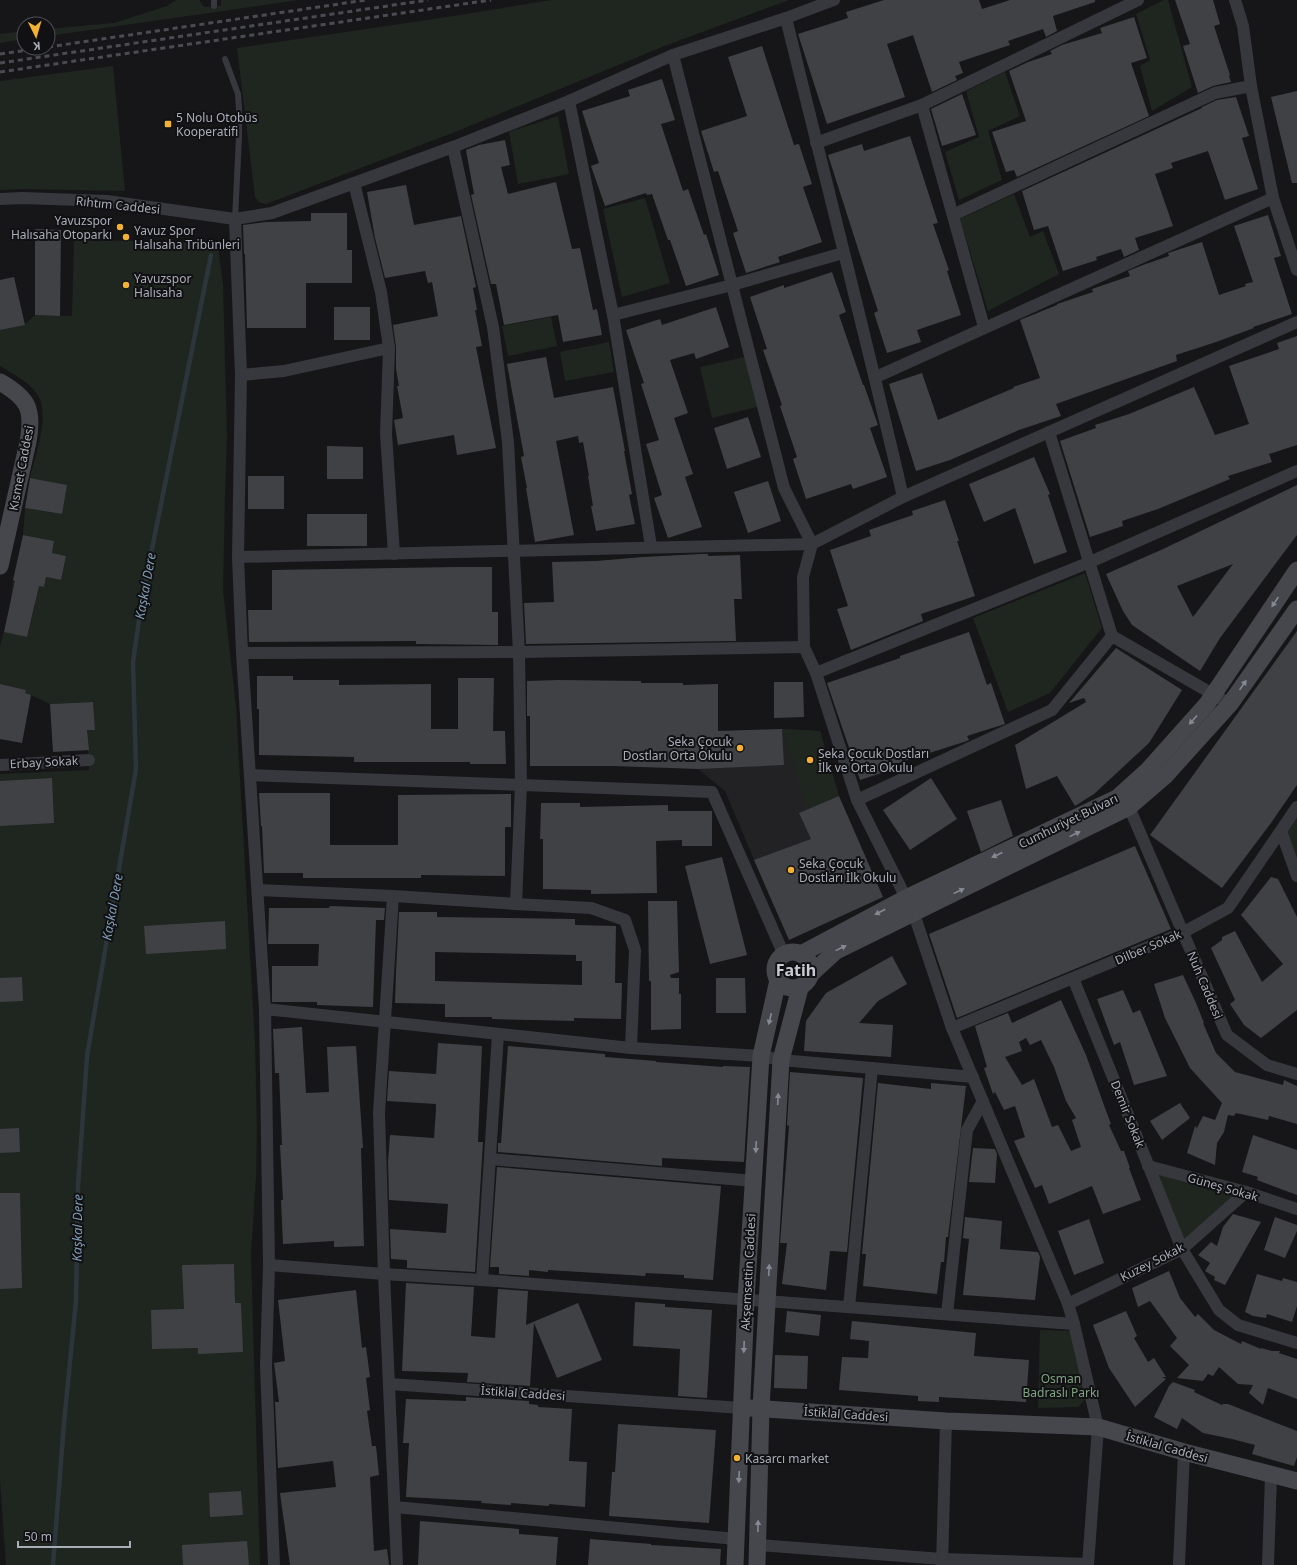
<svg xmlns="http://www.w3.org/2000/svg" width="1297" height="1565" font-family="'Noto Sans',sans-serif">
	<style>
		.built { fill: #222225 }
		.green { fill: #1e261f }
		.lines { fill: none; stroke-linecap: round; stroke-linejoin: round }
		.stream { stroke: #2c353c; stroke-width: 4.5 }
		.building { fill: #404145; fill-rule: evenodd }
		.lane { stroke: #37383d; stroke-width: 6 }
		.street { stroke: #37383d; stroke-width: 12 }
		.secondary { stroke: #45474d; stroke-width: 17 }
		.rail { stroke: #4a4c52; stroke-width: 3; stroke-dasharray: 5 4; stroke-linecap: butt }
		.oneway { fill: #858993 }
		.poi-dot { fill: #f2b134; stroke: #111113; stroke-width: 1.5 }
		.labels { text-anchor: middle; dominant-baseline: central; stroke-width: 4; stroke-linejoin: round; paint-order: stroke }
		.poi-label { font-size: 12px; fill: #a8adb8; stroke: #111113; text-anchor: start }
		.street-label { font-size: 12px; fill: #a8adb8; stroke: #111113 }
		.park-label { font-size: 12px; fill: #7fa381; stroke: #111113 }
		.water-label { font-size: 13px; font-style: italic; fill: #7f9bb3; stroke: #111113 }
		.district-label { font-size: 16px; font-weight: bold; fill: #c9ccd4; stroke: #111113 }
	</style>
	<rect width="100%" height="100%" fill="#161618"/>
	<!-- built -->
	<path class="built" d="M782 729 820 731 839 796 800 813 829 881 774 907 725 791 698 769V732Z"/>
	<!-- green -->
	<g class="green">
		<path d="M176 0H199L204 7 221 6V0H299L48 36V29L114 23 167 6Z"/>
		<path d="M551 0H789L667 45 450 134 266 204 259 202 255 197 237 48 454 16Z"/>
		<path d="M1164 0H1168L1192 87 1152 111 1140 66 1150 60 1136 14Z"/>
		<path d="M24 31V39L0 43V34Z"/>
		<path d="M113 66 125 191 23 189 0 190V81Z"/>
		<path d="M1005 72 1020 116 988 131 1002 180 959 200 945 152 979 137 966 91Z"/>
		<path d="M558 116 569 174 518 184 509 132Z"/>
		<path d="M1014 194 1030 237 1043 231 1059 274 988 311 960 219Z"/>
		<path d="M645 198 670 283 622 297 603 209Z"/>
		<path d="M74 240 202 242 218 247 223 284 227 436 225 496 223 590 236 707 255 1043 257 1132 256 1178 251 1254 260 1565H6L0 1480V774L89 770 87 730H95L93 702 50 704 31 695 25 693V690L0 684V646L4 631 27 637 35 605 11 599 13 580 44 587 46 577 61 580 66 556 52 553 54 541 23 535 25 508 61 514 67 485 30 478C35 456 51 413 37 394 28 381 13 374 0 366V330L24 325 35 315 72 316Z"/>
		<path d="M551 317 557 346 508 356 502 326Z"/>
		<path d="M609 342 614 372 565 381 560 352Z"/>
		<path d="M745 357 757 407 712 418 700 367Z"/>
		<path d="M1085 573 1102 628 1050 693 1008 712 973 618Z"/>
		<path d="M782 729 820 731 839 796 807 810Z"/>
		<path d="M1297 807V876L1281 831Z"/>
		<path d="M1148 1166 1246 1192 1182 1249Z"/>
		<path d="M1040 1330 1071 1331 1088 1396 1078 1407 1038 1408Z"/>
	</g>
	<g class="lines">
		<!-- stream -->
		<path class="stream" d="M53 1565 64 1423 76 1301 78 1186 87 1056 136 769 133 662 142 599 211 255"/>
	</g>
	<!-- building -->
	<g class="building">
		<path d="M884 0H979L982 9 1010 0H1095V2L1053 16 1057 31 1046 37 1043 29 1008 41 1010 45 959 62 963 73 955 76 957 80 932 92 913 35 887 44 905 97 827 124 798 34 848 18 846 12Z"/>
		<path d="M1175 0H1213L1220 24 1214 26 1230 75 1229 76 1231 82 1213 86 1198 93 1183 46 1190 44Z"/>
		<path d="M1134 17 1147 58 1131 63 1149 116 1017 177 1014 170 1006 172 992 132 1026 121 1009 71 1028 62 1052 54 1050 51 1062 45 1102 33 1100 28Z"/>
		<path d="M762 46 794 145 799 144 812 184 803 187 822 242 778 257 780 262 746 273 733 233 738 231 718 171 714 172 701 131 747 116 728 57Z"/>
		<path d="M662 79 675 120 661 124 683 191 688 189 704 235 706 234 719 275 686 286 670 240H668L652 194 647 195 646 193 605 206 591 166 599 163 582 111 630 96 628 90Z"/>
		<path d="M1297 91V183H1292L1271 97Z"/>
		<path d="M962 94 976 135 942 146 931 109Z"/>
		<path d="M1236 97 1249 136 1242 138 1258 189 1225 200 1208 151 1171 163 1173 168 1155 174 1173 226 1135 238 1139 250 1124 257 1121 249 1096 257 1097 260 1063 271 1048 226 1034 230 1022 191 1202 108V107L1217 100Z"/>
		<path d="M910 136 938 223 933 224 949 270 947 271 961 315 917 330 921 342 887 353 874 313 878 311 828 155 862 144 864 151Z"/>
		<path d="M505 140 510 165 501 167 508 194 556 182 572 249 580 248 593 310 597 309 602 335 563 342 558 315 504 325 496 284H491L471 195 474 194 466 150 479 145Z"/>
		<path d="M406 185 414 225 461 216 476 287 473 288 477 310H475L482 346 476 347 496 448 457 455 454 435 398 445 394 420 403 418 397 386H399L396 369V347L393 325 438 316 432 282 428 283 425 271 385 278 375 238 367 192Z"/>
		<path d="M311 213H347V250H352V283H306V328H247L245 254H244L243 225 266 222 311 221Z"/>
		<path d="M1268 215 1281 256 1274 258 1292 314 1253 327 1254 328 1216 342 1176 355 1177 361 1056 404 1061 416 1019 430 950 460 916 471 889 384 922 373 938 420 1014 388 1013 387 1040 378 1020 320 1057 305V304L1093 292 1092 289 1130 276 1128 271 1143 265 1169 256 1168 253 1202 242 1219 295 1246 286 1245 284 1253 282 1234 226Z"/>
		<path d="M35 229 61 230 60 316 35 315Z"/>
		<path d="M832 272 846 312 839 315 863 385H864L878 425 870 428 887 477 853 489 851 484 806 499 793 459 797 457 780 406 782 405 763 350 767 349 750 297 784 285V288Z"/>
		<path d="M14 277 25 325 0 330V280Z"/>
		<rect x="334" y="307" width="36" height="33"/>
		<path d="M716 307 729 347 696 359 694 353 670 360 688 413 674 418 693 474 685 477 702 527 668 538 654 498 662 495 646 444 659 440 641 384 644 383 626 330 660 319 662 325Z"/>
		<path d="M1297 336V445L1269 454 1272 462 1228 476 1230 479 1158 509 1122 521 1123 526 1090 537 1060 441 1096 428 1095 425 1129 414 1194 387 1215 435 1249 424 1229 366 1279 349 1277 343Z"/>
		<path d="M546 357 554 398 613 387 625 451H624L632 494 629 495 635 524 596 531 591 506H593L588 476H589L583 442 579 443 578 436 556 441 574 535 535 542 526 488H527L521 457 524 456 507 364Z"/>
		<path d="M748 417 761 457 727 469 714 428Z"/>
		<path d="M327 446 363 447V479H327Z"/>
		<path d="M1034 457 1050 494 1048 495 1067 552 1034 564 1015 508 984 522 969 484Z"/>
		<rect x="248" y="476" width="36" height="33"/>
		<path d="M30 478 67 485 62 514 25 508Z"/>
		<path d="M768 481 781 521 748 533 734 492Z"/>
		<path d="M1297 485V535L1220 638 1200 671 1132 625 1123 611 1106 574 1161 550ZM1233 564 1193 617 1177 586Z"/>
		<path d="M945 500 959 541H957L975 596 921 614 923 621 851 650 837 609 848 606 830 550 871 536 869 530 913 515 912 511Z"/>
		<rect x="307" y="514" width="60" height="32"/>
		<path d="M23 535 54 541 52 553 66 556 61 580 46 577 44 587 39 586 27 637 4 632 15 581 13 580Z"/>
		<path d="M701 554H708V556L740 555 742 599H734L736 641 526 644 524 603 554 602 552 562 596 561 643 557Z"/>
		<path d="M456 567H492V612H498V645L416 644V641L249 642 248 610H272V570Z"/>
		<path d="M1297 631V785L1271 823 1222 888 1150 835Z"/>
		<path d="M969 632 987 685 991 683 1005 724 967 736 969 740 967 741 892 765 894 769 860 780 827 683 900 658V656Z"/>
		<path d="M1116 648 1182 690 1149 743 1094 794 1075 806 1057 776 1026 789 1015 745 1086 702 1084 698 1069 703Z"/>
		<path d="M257 676H293V680H339V685L431 684V729H458V678H494L493 731H505L506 764H470V762H354V757L259 755V709H257Z"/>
		<path d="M559 680 641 681V683H683V685L718 684V731L782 729 784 765 698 769 613 766H530V716H527V681Z"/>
		<path d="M774 682H803L804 717 774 718Z"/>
		<path d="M0 684 26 690 25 693 31 695 22 743 0 739Z"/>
		<path d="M93 702 95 730H87L89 750 53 752 50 704Z"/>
		<path d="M52 778 54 823 0 826V781Z"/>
		<path d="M931 778 957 819 910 850 883 810Z"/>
		<path d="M259 793H330V845H398V795L511 794V827H505V876L421 875V878H303V873H264L262 826H261Z"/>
		<path d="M839 796 883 897 789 940 754 860 811 839 799 813Z"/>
		<path d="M1001 800 1013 836 981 852 967 811Z"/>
		<path d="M541 803H580V807L668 805V811H712V846H682V840L656 841 657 893 591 894V890L543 889V839H540Z"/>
		<path d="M1135 846 1171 929 957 1018 929 934Z"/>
		<path d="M722 857 747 955 710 964 685 866Z"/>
		<path d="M1271 877 1278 879 1297 917V1010L1261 1038 1244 1025 1230 1004 1235 1000 1211 948 1222 940V937L1235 931 1262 982 1283 964 1241 915Z"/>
		<path d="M648 901H677L679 972 670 975 671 978H679V994H681V1029L651 1030V981H649Z"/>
		<path d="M330 906 385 908 384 920H376L373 1007 317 1005V1002H272V966H318L319 944H268L269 908H329Z"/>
		<path d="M399 912H437V917L575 919V925L616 926 615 983H622L621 1019 574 1018V1021L534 1020 492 1019V1017H445V1004L395 1003 396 973ZM435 952 576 955V961H582V985L435 981Z"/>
		<path d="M225 921 226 949 146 954 144 926Z"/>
		<path d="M892 956 907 984 878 1001 859 1023 893 1025 891 1057 804 1051 806 1021 826 993Z"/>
		<path d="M1183 975 1196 1003 1204 1023H1203L1216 1053 1235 1072 1283 1085 1284 1080 1297 1086V1124L1269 1116 1268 1120 1236 1113 1234 1116 1228 1115 1224 1132 1217 1143 1215 1165 1187 1153 1195 1126 1197 1128 1203 1116 1215 1120 1222 1103 1190 1068 1165 1018 1154 984Z"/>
		<path d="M22 977 23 1001 0 1002V978Z"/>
		<path d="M716 978H745L746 1013H716Z"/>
		<path d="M1123 990 1133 1013 1140 1010 1167 1076 1134 1085 1120 1042 1114 1045 1097 999Z"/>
		<path d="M1061 1000 1086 1055 1105 1108 1111 1124 1109 1125 1121 1151H1124L1130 1168H1129L1141 1200 1103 1214 1092 1186 1049 1204 1042 1185 1035 1188 1014 1141 1025 1137 1015 1106 1004 1110 995 1092 993 1094 984 1068 987 1067 975 1026 1008 1013 1012 1023ZM1026 1038 1030 1045 1041 1040 1054 1067 1066 1101 1076 1118 1072 1120 1081 1147 1071 1151 1058 1125 1052 1127 1034 1079 1022 1085 1005 1057 1022 1051 1019 1042Z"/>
		<path d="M302 1027 306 1093 329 1092 327 1047 356 1046 363 1148H361L364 1246 334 1247V1241L283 1244 281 1200H283L280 1145H282L279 1073H275L273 1029Z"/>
		<path d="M438 1043 482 1046 478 1142H483L475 1272 407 1268V1260L391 1259 390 1229 446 1233 448 1204 389 1200 388 1162 390 1135 434 1138 436 1109V1104L387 1101 389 1071 436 1074Z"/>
		<path d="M508 1046 605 1054V1057L656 1061V1062L723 1067V1066L750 1067 744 1162 662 1158V1166L498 1152V1143H501Z"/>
		<path d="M790 1072 863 1078 847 1252 830 1251 826 1290 782 1284 787 1243H780L789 1126 787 1125Z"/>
		<path d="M878 1083 931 1089V1083L966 1086 948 1237H946L944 1262H941L937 1294 863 1286 866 1254H862Z"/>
		<path d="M1180 1103 1190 1118 1162 1140 1150 1121Z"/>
		<path d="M19 1128 20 1152 0 1153V1129Z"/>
		<path d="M1253 1135 1297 1150V1195L1257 1180 1258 1177 1242 1172Z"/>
		<path d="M973 1148 995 1149 997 1154 995 1183 969 1182Z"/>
		<path d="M497 1167 721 1186 713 1280 684 1278V1275L646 1273 645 1276 548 1270V1272L529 1270V1276L499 1274V1267H490Z"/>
		<path d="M0 1193H20L22 1288 0 1289Z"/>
		<path d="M1233 1214 1261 1222 1225 1285 1214 1280 1215 1277 1205 1271 1210 1263 1198 1255 1211 1242 1217 1246 1223 1227Z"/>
		<path d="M965 1217 1002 1221 1000 1249 1038 1252 1040 1257 1035 1300 963 1295 969 1239 963 1238Z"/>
		<path d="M1275 1217 1297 1225V1231L1285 1258 1264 1250Z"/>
		<path d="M1089 1219 1104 1263 1074 1275 1058 1231Z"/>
		<path d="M234 1264 235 1303H241L243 1352 198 1354V1348L152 1349 151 1310 184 1309 182 1265Z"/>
		<path d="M1169 1271 1180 1298 1195 1317 1198 1314 1214 1330 1241 1344 1242 1341 1261 1349V1348L1272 1351H1280L1279 1353 1297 1359V1399L1268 1388 1263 1405 1249 1393 1253 1385 1238 1384 1219 1367 1213 1376 1208 1374 1203 1381 1177 1378 1189 1365 1170 1346 1177 1338 1150 1301 1138 1307 1132 1288Z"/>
		<path d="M1257 1274 1282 1281 1283 1278 1297 1282V1306L1292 1322 1267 1314 1266 1318 1253 1316 1245 1312Z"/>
		<path d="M406 1283 474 1287 471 1336 495 1338 498 1289 528 1291 526 1325 578 1303 602 1360 557 1378 534 1323 530 1386 467 1382 468 1373 402 1371Z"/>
		<path d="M356 1290 362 1348 366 1347 370 1377 366 1378 370 1410 367 1411 372 1446H376L379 1475 370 1477 374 1551 387 1549 389 1565H290L280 1493 336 1487 333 1461 278 1468 275 1402H279L274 1363 285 1361 278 1300Z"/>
		<path d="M635 1302 665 1304V1307L712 1310 707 1398 678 1396 680 1349 633 1346Z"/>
		<path d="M787 1311 821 1315 819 1336 785 1332Z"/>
		<path d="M1126 1311 1137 1336 1134 1338 1148 1362 1154 1358 1166 1377H1162L1166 1379 1135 1407 1109 1368 1093 1325Z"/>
		<path d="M852 1321 976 1333 974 1356 1029 1360 1026 1402 939 1397V1402L918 1401V1396L839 1390 842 1357 868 1358 869 1341 850 1339Z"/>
		<path d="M775 1355 808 1356 807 1389 774 1388Z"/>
		<path d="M1173 1382 1195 1390 1194 1392 1222 1405 1223 1404H1228L1297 1431V1457L1294 1466 1252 1454 1255 1445 1232 1439 1203 1433 1182 1418 1177 1429 1154 1417 1169 1386Z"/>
		<path d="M466 1397 529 1401V1404L538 1405V1407L572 1409 569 1461 587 1462 585 1507 549 1504V1506L511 1503V1505L481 1503 482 1501 406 1497 409 1443H403L406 1399 466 1401Z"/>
		<path d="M618 1424 716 1430 709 1523 609 1516 612 1472H615Z"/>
		<path d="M241 1491 243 1515 210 1517 209 1493Z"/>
		<path d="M420 1521 519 1529V1534L558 1537 556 1565H418Z"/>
		<path d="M590 1539 651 1544V1545L721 1549 720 1565H588Z"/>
		<path d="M247 1541 249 1565H183L182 1545Z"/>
	</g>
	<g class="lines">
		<!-- lane -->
		<g class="lane">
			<path d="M214 0V6"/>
			<path d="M225 59 238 94 239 109V137L235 219"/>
		</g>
		<!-- street -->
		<g class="street">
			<path d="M1235 0 1243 26 1251 86 1273 198 1297 270"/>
			<path d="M786 18C825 178 866 337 903 497"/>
			<path d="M569 101 613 315 651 546"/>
			<path d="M922 105 984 327"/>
			<path d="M816 143 922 105 1138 0"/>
			<path d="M453 147 493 327 508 442 519 652 521 784 516 904"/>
			<path d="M354 183 381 292 389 348 386 434 394 554"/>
			<path d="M0 199 23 198 107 201 235 219 272 213 453 147 569 101 673 55 786 18 834 0"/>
			<path d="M953 215 1215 93 1251 86"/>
			<path d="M235 219 241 375 238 557 242 653 265 1009 269 1265 266 1366 274 1565"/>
			<path d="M613 315 732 285 843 253"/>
			<path d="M241 375 284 371 389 348"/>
			<path d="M876 377 1273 198"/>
			<path d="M238 557 812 544 784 488 673 55"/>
			<path d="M1112 636 1230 704"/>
			<path d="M242 653 519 652 804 647"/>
			<path d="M816 673 1090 562 1297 471"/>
			<path d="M0 765 89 760"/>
			<path d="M250 775 712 792 784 955"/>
			<path d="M857 800 1052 710 1112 636 1049 432"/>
			<path d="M1123 803 1129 807 1227 1035 1267 1065 1297 1074"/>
			<path d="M1281 831 1297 876"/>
			<path d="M258 890 393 896 516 904 591 908 625 920 635 950 631 1048"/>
			<path d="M393 896 379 1113 384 1274 397 1565"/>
			<path d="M1073 978 1182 1249 1219 1310 1238 1325 1297 1343"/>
			<path d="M265 1009 631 1048 761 1056 781 1060 973 1077"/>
			<path d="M952 1028 1182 933 1228 908 1297 807"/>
			<path d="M490 1159 754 1181"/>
			<path d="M1148 1166 1246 1192 1297 1209"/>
			<path d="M269 1265 384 1274 482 1280 1074 1324"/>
			<path d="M482 1280 498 1034"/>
			<path d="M1068 1304 1182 1249 1246 1192"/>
			<path d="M849 1307 872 1068"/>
			<path d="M947 1314 967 1130 983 1101"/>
			<path d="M389 1384 742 1408"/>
			<path d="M395 1507 736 1539"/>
			<path d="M758 1545 942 1559 1088 1564"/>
			<path d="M942 1565 946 1421"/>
			<path d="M1088 1565 1098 1427 1074 1324 1068 1304 952 1028 914 914 857 800 816 673 804 647 803 577 812 544 903 497 1297 322"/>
			<path d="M1179 1565 1184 1452"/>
			<path d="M1268 1565 1271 1475"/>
		</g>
		<!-- secondary -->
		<g class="secondary">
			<path d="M0 382C28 398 34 409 28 442L0 566"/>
			<circle cx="793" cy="970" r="18"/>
			<path d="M801 954 906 898 1117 798 1148 770 1207 704 1297 570"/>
			<path d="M812 973 836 951 1129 807 1165 776 1230 704 1297 609"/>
			<path d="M750 1408 946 1421 1098 1427 1184 1452 1297 1481"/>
			<path d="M735 1565 746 1300 761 1056 778 980"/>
			<path d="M757 1565 761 1408 781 1060 800 988"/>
		</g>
		<!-- rail -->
		<g class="rail">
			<path d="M48 47 366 0"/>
			<path d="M0 54 41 48"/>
			<path d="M0 63 428 0"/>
			<path d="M0 72 491 0"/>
		</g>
	</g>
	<!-- one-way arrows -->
	<defs><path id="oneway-solid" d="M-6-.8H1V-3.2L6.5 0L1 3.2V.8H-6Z"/></defs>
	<g class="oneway">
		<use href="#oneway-solid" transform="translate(1275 602) rotate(124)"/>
		<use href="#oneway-solid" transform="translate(1243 685) rotate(-55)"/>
		<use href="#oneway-solid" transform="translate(1193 720) rotate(132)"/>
		<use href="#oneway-solid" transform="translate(1075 834) rotate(-26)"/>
		<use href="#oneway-solid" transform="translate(997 855) rotate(155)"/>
		<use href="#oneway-solid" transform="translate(959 891) rotate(-26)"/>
		<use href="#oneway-solid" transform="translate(880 912) rotate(152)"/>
		<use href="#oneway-solid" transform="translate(841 948) rotate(-26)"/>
		<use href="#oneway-solid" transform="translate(770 1019) rotate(103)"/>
		<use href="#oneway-solid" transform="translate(778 1099) rotate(-87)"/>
		<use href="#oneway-solid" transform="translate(756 1147) rotate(93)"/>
		<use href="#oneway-solid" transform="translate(769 1270) rotate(-87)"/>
		<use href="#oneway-solid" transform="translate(744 1347) rotate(92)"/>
		<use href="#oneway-solid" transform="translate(739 1477) rotate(93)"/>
		<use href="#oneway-solid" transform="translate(758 1526) rotate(-89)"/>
	</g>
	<!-- markers -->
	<g class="poi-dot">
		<rect x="164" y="120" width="8" height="8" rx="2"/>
		<circle cx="120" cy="227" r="4"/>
		<circle cx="126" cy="237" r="4"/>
		<circle cx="126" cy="285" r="4"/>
		<circle cx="740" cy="748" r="4"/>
		<circle cx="810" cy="760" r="4"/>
		<circle cx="791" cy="870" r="4"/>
		<circle cx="737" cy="1458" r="4"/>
	</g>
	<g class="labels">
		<!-- poi labels -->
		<g class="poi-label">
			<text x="176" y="117">5 Nolu Otobüs<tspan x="176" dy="14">Kooperatifi</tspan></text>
			<text x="112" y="220" text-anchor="end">Yavuzspor<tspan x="112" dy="14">Halısaha Otoparkı</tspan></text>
			<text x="134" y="230">Yavuz Spor<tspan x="134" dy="14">Halısaha Tribünleri</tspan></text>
			<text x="134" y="278">Yavuzspor<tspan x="134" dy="14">Halısaha</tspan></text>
			<text x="732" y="741" text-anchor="end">Seka Çocuk<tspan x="732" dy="14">Dostları Orta Okulu</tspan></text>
			<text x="818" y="753">Seka Çocuk Dostları<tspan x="818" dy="14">İlk ve Orta Okulu</tspan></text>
			<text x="799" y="863">Seka Çocuk<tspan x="799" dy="14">Dostları İlk Okulu</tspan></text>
			<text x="745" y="1458">Kasarcı market</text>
		</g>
		<!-- street labels -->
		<g class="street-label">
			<text transform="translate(118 205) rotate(6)">Rıhtım Caddesi</text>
			<text transform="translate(21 468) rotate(-79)">Kısmet Caddesi</text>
			<text transform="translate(44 762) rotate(-3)">Erbay Sokak</text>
			<text transform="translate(1068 821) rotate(-26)">Cumhuriyet Bulvarı</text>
			<text transform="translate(1148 947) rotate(-23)">Dilber Sokak</text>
			<text transform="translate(1205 985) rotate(67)">Nuh Caddesi</text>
			<text transform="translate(1128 1114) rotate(68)">Demir Sokak</text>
			<text transform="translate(1223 1187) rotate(16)">Güneş Sokak</text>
			<text transform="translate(1152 1262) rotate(-27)">Kuzey Sokak</text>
			<text transform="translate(748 1272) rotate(-87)">Akşemsettin Caddesi</text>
			<text transform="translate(523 1393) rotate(4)">İstiklal Caddesi</text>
			<text transform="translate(846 1414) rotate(4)">İstiklal Caddesi</text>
			<text transform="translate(1167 1447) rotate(16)">İstiklal Caddesi</text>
		</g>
		<!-- park labels -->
		<g class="park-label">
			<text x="1061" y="1378">Osman<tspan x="1061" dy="14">Badraslı Parkı</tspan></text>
		</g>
		<!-- water labels -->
		<g class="water-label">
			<text transform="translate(145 586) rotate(-80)">Kaşkal Dere</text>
			<text transform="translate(112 907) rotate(-80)">Kaşkal Dere</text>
			<text transform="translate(77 1228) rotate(-89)">Kaşkal Dere</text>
		</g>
		<!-- district labels -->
		<g class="district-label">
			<text x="796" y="970">Fatih</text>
		</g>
	</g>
	<!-- north arrow -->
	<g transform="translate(36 36) rotate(175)"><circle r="19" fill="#111113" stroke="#4d4f55"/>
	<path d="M0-3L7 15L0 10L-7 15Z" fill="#f2b134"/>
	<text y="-6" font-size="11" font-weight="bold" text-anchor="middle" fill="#a8adb8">K</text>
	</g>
	<!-- scale -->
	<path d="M18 1541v6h112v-6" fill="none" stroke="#a8adb8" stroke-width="2"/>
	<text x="24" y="1541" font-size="12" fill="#a8adb8" stroke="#111113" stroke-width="3" paint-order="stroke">50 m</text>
</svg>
